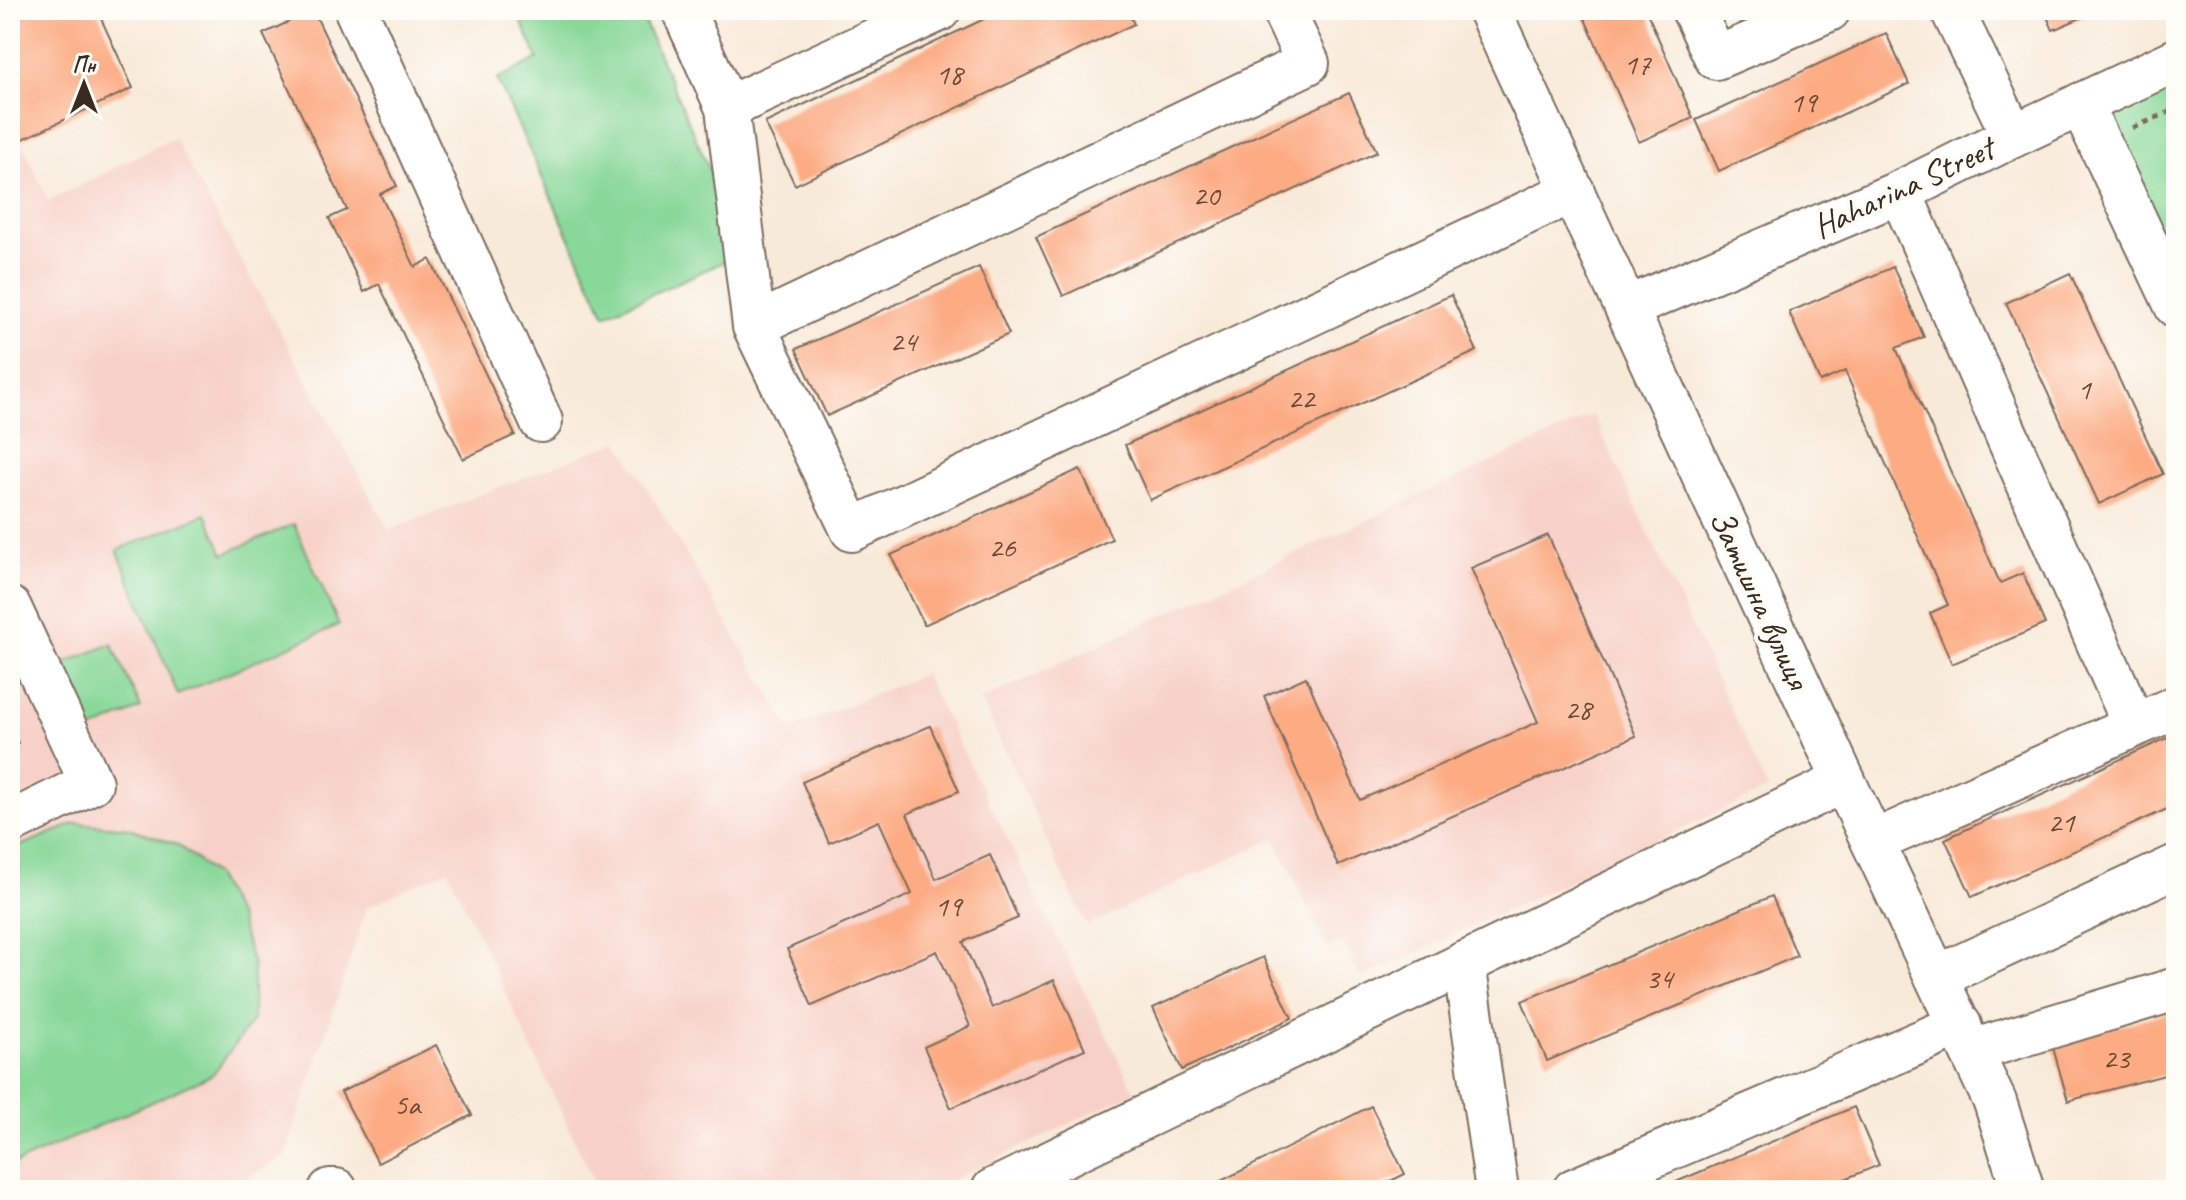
<svg xmlns="http://www.w3.org/2000/svg" width="2186" height="1200" font-family="Caveat,sans-serif">
	<style>
		.built { fill: #f7d1c7 }
		.green { fill: #88d899; stroke: #62815c; stroke-width: 2 }
		.building { fill: #fcab83 }
		.lines { fill: none; stroke-linecap: round; stroke-linejoin: round }
		.minor-casing { stroke: #7d6d5f; stroke-width: 46 }
		.path { stroke: #7d6d5f; stroke-width: 5; stroke-dasharray: 6 6; stroke-linecap: butt }
		.minor { stroke: #fff; stroke-width: 42 }
		.labels { text-anchor: middle; dominant-baseline: central; stroke-width: 8; stroke-linejoin: round; paint-order: stroke }
		.number-label { font-size: 30px; fill: #6b4a37 }
		.street-label { font-size: 34px; fill: #3b2a1e; stroke: #fdfcf7 }
	</style>
	<rect width="100%" height="100%" fill="#fdfcf7"/>
	<filter id="ink" filterUnits="userSpaceOnUse"><feTurbulence type="fractalNoise" baseFrequency=".0125" numOctaves="2"/><feDisplacementMap in="SourceGraphic" scale="16" xChannelSelector="R" yChannelSelector="G"/><feConvolveMatrix kernelMatrix="1 2 1 2 8 2 1 2 1" color-interpolation-filters="sRGB"/></filter>
	<filter id="wash" filterUnits="userSpaceOnUse"><feTurbulence type="fractalNoise" baseFrequency=".006" numOctaves="4" result="noise"/><feDisplacementMap in="SourceGraphic" scale="32" xChannelSelector="R" yChannelSelector="G"/><feGaussianBlur stdDeviation="1.8" result="paint"/><feColorMatrix in="noise" values="0 0 0 0 0 0 0 0 0 0 0 0 0 0 0 0 0 1.4 0 .05"/><feComposite in="paint" operator="in"/></filter>
	<g filter="url(#wash)">
		<rect width="100%" height="100%" fill="#f8ead9"/>
		<!-- built -->
		<g class="built">
			<path d="M10 117 49 201 174 138 389 530 619 441 790 729 924 674 1135 1092 932 1190H598L448 870 367 907 285 1157 222 1190H10Z"/>
			<path d="M1593 415 1768 789 1361 978 1343 941 1327 948 1275 838 1087 926 981 700Z"/>
		</g>
		<!-- green -->
		<g class="green">
			<path d="M516 10H639L746 252 605 315 497 79 538 59Z"/>
			<path d="M2176 73V268L2100 107Z"/>
			<path d="M206 514 224 554 294 524 339 625 178 695 117 550Z"/>
			<path d="M112 644 141 708 83 734 54 667Z"/>
			<path d="M76 823 129 828 178 845 215 875 239 919 253 965V1020L212 1075 10 1166V850Z"/>
		</g>
		<g id="blocks">
			<!-- building -->
			<g class="building">
				<path d="M10 10H97L133 88 21 140 10 116Z"/>
				<path d="M313 10 397 186 380 194 415 267 430 259 515 435 463 459 379 284 364 292 329 218 347 210 263 34Z"/>
				<path d="M1003 10H1127L1134 24 795 185 765 123Z"/>
				<path d="M1581 10H1646L1693 118 1639 142Z"/>
				<path d="M2044 10H2099L2053 30Z"/>
				<path d="M1886 33 1909 84 1719 171 1696 120Z"/>
				<path d="M1349 93 1377 152 1063 296 1036 237Z"/>
				<path d="M979 267 1009 334 827 416 796 349Z"/>
				<path d="M1893 267 1924 337 1896 348 2000 583 2023 573 2045 624 1952 664 1930 613 1948 605 1845 371 1820 382 1789 312Z"/>
				<path d="M2070 273 2163 474 2099 504 2006 303Z"/>
				<path d="M1451 295 1477 351 1150 500 1125 445Z"/>
				<path d="M1080 469 1112 539 924 625 891 555Z"/>
				<path d="M1548 535 1636 736 1338 866 1264 696 1306 677 1360 800 1538 722 1471 568Z"/>
				<path d="M10 726 18 743 10 747Z"/>
				<path d="M930 726 959 791 907 814 936 879 990 855 1018 918 963 942 992 1008 1054 980 1085 1049 951 1108 924 1047 970 1026 937 951 812 1006 787 949 912 894 879 821 829 843 802 782Z"/>
				<path d="M2176 734V805L1972 897 1945 839Z"/>
				<path d="M1772 896 1797 956 1547 1061 1522 1001Z"/>
				<path d="M1263 957 1292 1018 1182 1070 1153 1008Z"/>
				<path d="M2176 1010V1072L2068 1101 2052 1044Z"/>
				<path d="M436 1045 472 1115 378 1163 341 1092Z"/>
				<path d="M1371 1106 1405 1174 1372 1190H1203Z"/>
				<path d="M1854 1107 1879 1165 1818 1190H1657Z"/>
			</g>
		</g>
	</g>
	<g filter="url(#ink)">
		<use href="#blocks" fill-opacity="0" stroke="#7d6d5f" stroke-width="2"/>
		<g class="lines">
			<defs>
				<g id="minor">
					<path d="M356 10 541 421"/>
					<path d="M683 10 727 108 754 326 852 530 1573 191"/>
					<path d="M1489 10 1844 781 1995 1102 2023 1190"/>
					<path d="M1693 10 1716 58 1829 10"/>
					<path d="M1952 10 2013 136"/>
					<path d="M2081 104 2176 306"/>
					<path d="M727 108 939 10"/>
					<path d="M1900 192 2134 725"/>
					<path d="M1627 308 1900 192 2013 136 2176 60"/>
					<path d="M754 326 1308 63 1283 10"/>
					<path d="M10 608 91 783 10 823"/>
					<path d="M1873 842 2176 707"/>
					<path d="M1464 963 1497 1190"/>
					<path d="M1937 977 2176 866"/>
					<path d="M1971 1051 2176 989"/>
					<path d="M330 1190H336"/>
					<path d="M993 1190 1844 781"/>
					<path d="M1574 1190 1960 1025"/>
				</g>
			</defs>
			<!-- minor casing -->
			<use href="#minor" class="minor-casing"/>
			<!-- path -->
			<path class="path" d="M2133 128 2176 109"/>
			<!-- minor -->
			<use href="#minor" class="minor"/>
		</g>
	</g>
	<g class="labels">
		<!-- number labels -->
		<g class="number-label">
			<text x="1637" y="64">17</text>
			<text x="949" y="74">18</text>
			<text x="1803" y="102">19</text>
			<text x="1206" y="195">20</text>
			<text x="903" y="341">24</text>
			<text x="2084" y="389">1</text>
			<text x="1301" y="398">22</text>
			<text x="1002" y="547">26</text>
			<text x="1578" y="709">28</text>
			<text x="2061" y="822">21</text>
			<text x="948" y="906">19</text>
			<text x="1659" y="978">34</text>
			<text x="2116" y="1058">23</text>
			<text x="407" y="1104">5а</text>
		</g>
		<!-- street labels -->
		<g class="street-label">
			<text transform="translate(1903 187) rotate(-25)">Haharina Street</text>
			<text transform="translate(1760 599) rotate(65)">Затишна вулиця</text>
		</g>
	</g>
	<!-- margin -->
	<rect width="2186" height="1200" fill="none" stroke="#fdfcf7" stroke-width="40"/>
	<!-- north arrow -->
	<g transform="translate(84 84)" stroke="#fdfcf7" stroke-width="6" paint-order="stroke">
	<path d="M0-6L14 30L0 20L-14 30Z" fill="#3b2a1e"/>
	<text y="-12" font-size="22" font-weight="bold" text-anchor="middle" fill="#3b2a1e">Пн</text>
	</g>
</svg>
